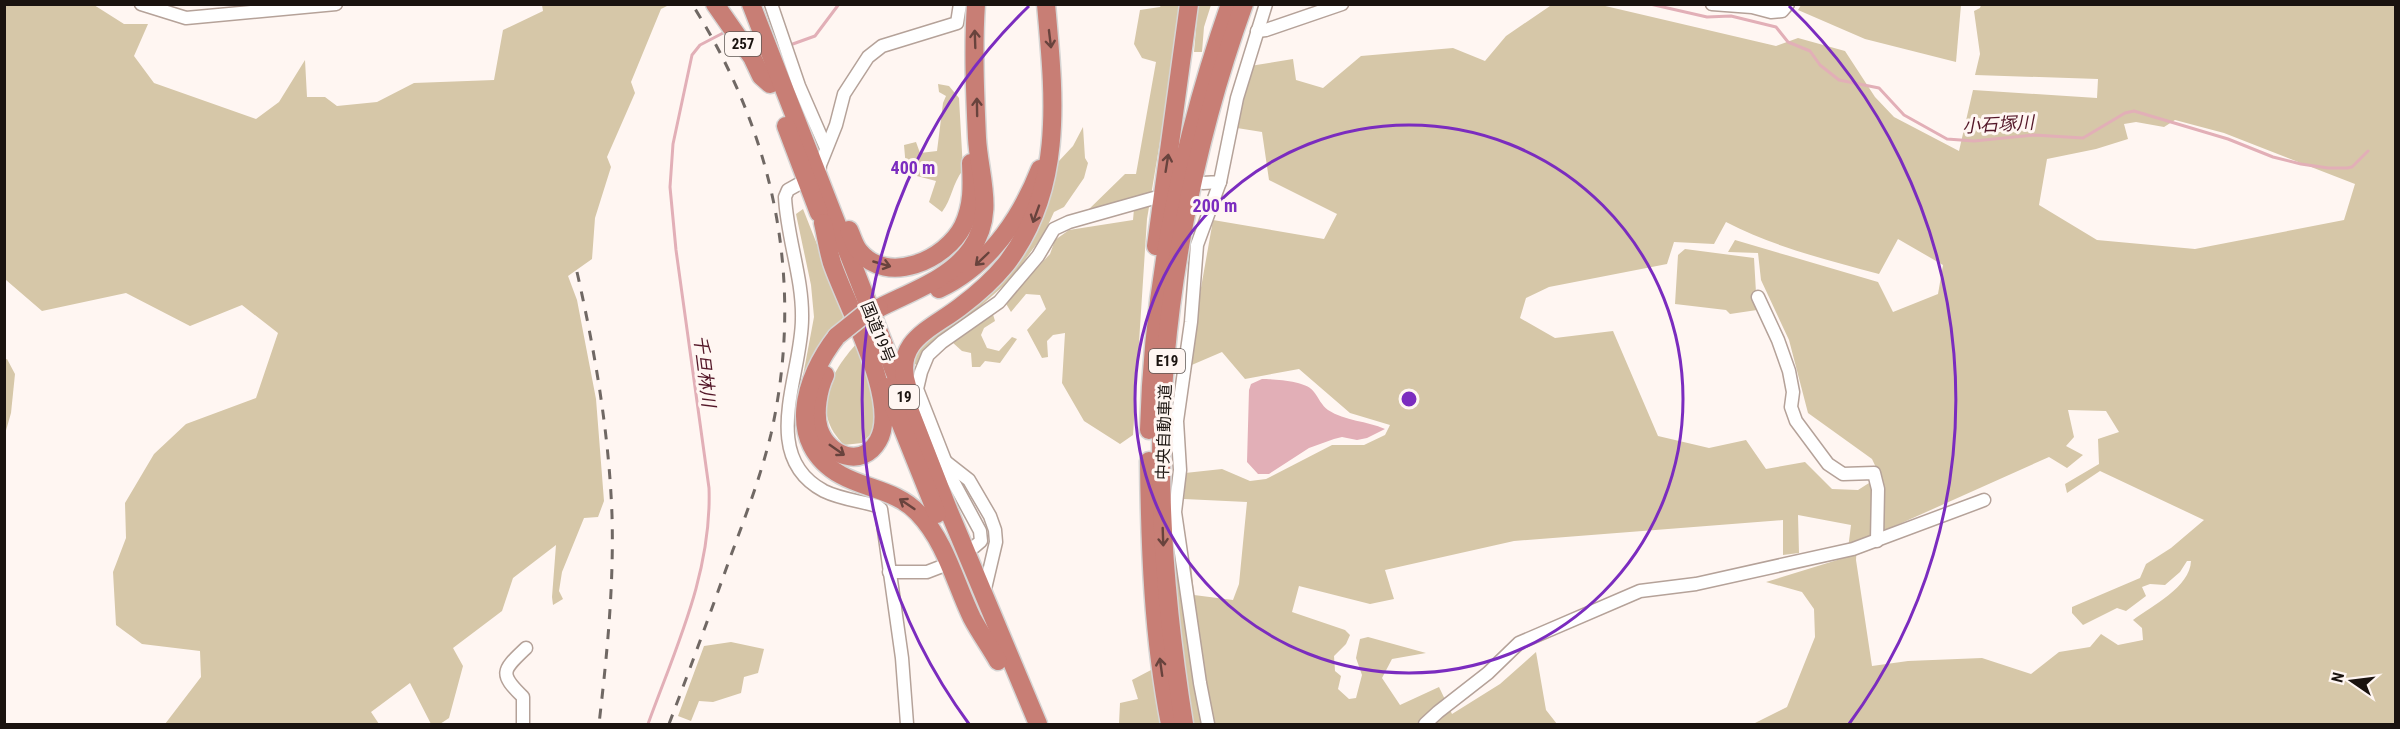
<svg xmlns="http://www.w3.org/2000/svg" width="2400" height="729" font-family="'Roboto Condensed','Noto Sans JP',sans-serif">
	<style>
		.green { fill: #d6c7a8; fill-rule: evenodd }
		.water { fill: #e2afb7 }
		.lines { fill: none; stroke-linecap: round; stroke-linejoin: round }
		.stream { stroke: #e2afb7; stroke-width: 3 }
		.minor-casing { stroke: #b5a299; stroke-width: 15 }
		.highway-casing { stroke: #d6d5d4; stroke-width: 21 }
		.minor { stroke: #fff; stroke-width: 12 }
		.highway { stroke: #c87e75; stroke-width: 18 }
		.rail { stroke: #706864; stroke-width: 3; stroke-dasharray: 10 10; stroke-linecap: butt }
		.highway-bridge-casing { stroke: #d6d5d4; stroke-width: 21; stroke-linecap: butt }
		.highway-bridge { stroke: #c87e75; stroke-width: 18 }
		.oneway { stroke: #68433d }
		.ring { fill: none; stroke: #7b2cbf; stroke-width: 3 }
		.labels { text-anchor: middle; dominant-baseline: central; stroke-width: 6; stroke-linejoin: round; paint-order: stroke }
		.shield { fill: #fff6f2; stroke: #5f5753; stroke-width: 1.5 }
		.shield-label { font-size: 15px; font-weight: bold; fill: #1a130f }
		.street-label { font-size: 16px; fill: #1a130f; stroke: #fff6f2 }
		.water-label { font-size: 18px; font-style: italic; fill: #541728; stroke: #fff6f2 }
		.centre { fill: #7b2cbf; stroke: #fff6f2; stroke-width: 3 }
		.ring-label { font-size: 18px; text-anchor: middle; font-weight: bold; fill: #7b2cbf; stroke: #fff6f2; stroke-width: 6; stroke-linejoin: round; paint-order: stroke }
	</style>
	<rect width="100%" height="100%" fill="#fff6f2"/>
	<!-- green -->
	<g class="green">
		<path d="M5 4 94 5 124 24H148L134 56 154 83 256 119 279 102 305 60 307 97H325L337 106 377 102 414 83 494 80 503 30 543 11 542 5H669L661 9 631 82 635 93 607 157 611 167 595 218 592 259 568 276 577 300 596 399 604 501 598 517 584 518 562 572 559 591 563 599 553 605 552 597 556 545 513 578 502 611 453 648 463 666 449 718 440 724H431L410 683 371 712 379 724H165L201 677 200 651 142 644 116 625 113 572 126 538 125 503 154 454 186 424 256 398 278 333 242 305 190 326 126 293 42 311 6 280 5 281Z"/>
		<path d="M1161 5H1179L1178 35 1147 219 1133 435 1120 444 1084 421 1062 383 1065 333 1053 335 1047 341 1048 357 1042 358 1027 330 1046 309 1040 295 1026 294 1011 312 1005 302 1050 254 1055 240 1069 230 1133 220 1135 198 1085 213 1125 174H1136L1156 62 1142 58 1134 44 1140 10 1160 7Z"/>
		<path d="M1198 5H1211L1204 27 1202 52H1194Z"/>
		<path d="M1601 5 1776 46 1798 38 1845 51 1875 97 1894 117 1959 151 1973 90 2097 98 2098 79 1975 75 1980 54 1974 11 1980 8 1981 5H2395V724H1753L1787 707 1815 637 1814 609 1802 592 1766 582 1847 557 1851 525 1798 515 1799 553 1783 555V520L1514 541 1385 570 1394 599 1370 604 1299 586 1292 612 1345 630 1350 635 1346 644 1334 656 1335 671 1341 676 1338 689 1349 699 1356 698 1362 675 1356 658 1360 639 1368 637 1426 653 1392 659 1382 678 1400 705 1439 687 1452 714 1500 684 1536 652 1546 710 1557 724H1194L1186 685 1174 563H1191L1194 595 1233 600 1239 584 1247 502 1184 499 1185 473 1222 469 1250 481 1266 479 1332 445H1364L1385 435 1390 425 1350 413 1299 369 1245 379 1222 352 1187 367 1213 220 1324 239 1337 214 1269 180 1262 132 1237 128 1250 66 1293 59 1296 80 1323 88 1361 56 1453 48 1485 61 1506 36 1550 6ZM2175 120 2224 133 2355 184 2344 220 2195 249 2097 240 2039 205 2047 159 2096 149 2128 139 2124 124 2136 122 2164 127ZM1726 222C1774 247 1827 260 1879 274L1898 239 1943 265 1938 294 1893 312 1878 282 1735 240 1728 252 1758 253 1761 280 1789 340 1808 413 1872 459 1880 476 1858 490 1832 489 1805 462 1766 469 1746 440 1709 448 1658 436 1613 331 1555 338 1520 318 1526 298 1549 287 1667 264 1674 242 1714 244ZM2068 410 2106 411 2119 432 2098 439 2099 464 2065 484 2067 493 2100 471 2204 520 2171 548 2146 564 2140 578 2072 607V613L2083 625 2117 608 2126 611 2146 596 2142 587 2150 584 2165 585 2180 572 2187 561H2191C2190 587 2152 606 2133 620L2142 628 2143 640 2118 645 2101 634 2090 647 2059 652 2031 674 1982 658 1908 661 1872 666 1856 560 1857 543 2049 457 2067 468 2083 455 2066 446 2074 437Z"/>
		<path d="M1801 5H1961L1956 62 1865 39 1798 10Z"/>
		<path d="M938 84 949 86 959 98 963 170C952 184 952 199 942 212L929 202 936 181 913 175 906 168 904 145 916 142 920 153 937 151 943 103 946 96 939 92Z"/>
		<path d="M1083 127 1085 158 1088 163 1084 178 1064 207 1054 212 1044 234 1010 280 965 320 930 344 921 355 917 365 912 363 919 346 982 294 1058 162 1073 146Z"/>
		<path d="M803 209 845 315 827 337 805 381H802L814 317 811 285 796 214Z"/>
		<path d="M1685 249 1754 258 1757 310 1730 314 1726 310 1675 304 1678 255Z"/>
		<path d="M992 311 995 321 984 328 981 335 987 348 999 351 1012 337 1017 339 1000 363 985 361 980 367H972L971 353 962 351 952 342Z"/>
		<path d="M857 343 878 409 874 431 862 443 844 445C810 411 829 374 857 343Z"/>
		<path d="M7 359 15 374 11 413 5 434 4 360Z"/>
		<path d="M731 642 764 649 758 673 744 677 741 693 713 702 699 701 691 721 678 716 704 646Z"/>
		<path d="M1151 670 1160 724H1119L1120 703 1138 699 1132 680Z"/>
	</g>
	<!-- water -->
	<path class="water" d="M1262 379C1274 379 1308 381 1314 392 1318 397 1322 406 1328 410 1345 421 1367 421 1385 429L1367 438 1357 440 1342 437 1334 439 1309 448 1269 474H1258L1247 462 1249 390 1251 384Z"/>
	<g class="lines">
		<!-- stream -->
		<g class="stream">
			<path d="M1650 4 1707 17 1731 16 1776 27 1788 42 1810 51 1820 65 1839 80 1879 88 1904 115 1947 139 1974 141 2034 135 2083 138 2125 113 2134 111 2228 139 2273 157 2301 164 2328 168H2347L2352 167 2368 151"/>
			<path d="M790 45 815 36 839 4"/>
			<path d="M648 724C676 647 712 572 709 488L676 250 670 187 673 144 692 55 700 45 725 32"/>
		</g>
		<defs>
			<g id="minor">
				<path d="M141 4 186 18 336 4"/>
				<path d="M771 4 799 86 826 148"/>
				<path d="M1712 4 1752 7 1771 12 1782 11 1788 4"/>
				<path d="M1257 31 1266 30 1342 4"/>
				<path d="M819 175 820 165 836 125 844 94 868 57 882 46 957 23 960 4"/>
				<path d="M806 180 788 190 785 197C787 238 803 278 802 319 802 375 758 456 824 491 840 499 860 501 877 506L881 509 902 658 907 724"/>
				<path d="M1203 183 1220 182 1237 98 1266 4"/>
				<path d="M1758 297 1778 340 1789 371 1793 392 1791 407 1796 421 1828 464 1843 474 1874 473 1878 489 1877 541"/>
				<path d="M946 462 969 480 990 516 995 530 996 542 984 593"/>
				<path d="M974 547 981 541 980 531 953 481 917 389 921 372 928 355 942 342 999 302 1038 256 1054 229 1069 222 1154 198"/>
				<path d="M889 572H927L940 567"/>
				<path d="M523 724V697C498 673 503 670 526 648"/>
				<path d="M1208 724 1200 683 1175 512 1180 470 1177 421 1191 322 1197 245 1220 182"/>
				<path d="M1425 724 1438 712 1488 673 1519 643 1640 591 1696 584 1853 549 1984 500"/>
			</g>
			<g id="highway">
				<path d="M715 4 752 57 761 76 770 84"/>
				<path d="M751 4 948 509 1038 724"/>
				<path d="M786 126 819 213"/>
				<path d="M823 223C826 236 828 250 832 263 846 305 901 402 878 441 862 469 828 456 819 429 814 413 818 390 825 375"/>
				<path d="M849 230C852 236 854 245 859 251 887 286 946 260 963 226 973 205 972 185 971 163"/>
				<path d="M1156 246 1189 4"/>
				<path d="M939 289C989 265 1020 220 1040 169"/>
				<path d="M879 308C910 292 950 279 971 249 996 213 979 176 977 138 975 94 973 48 976 4"/>
				<path d="M837 336C804 378 784 443 841 475 866 489 898 491 918 513 946 542 955 583 972 618 980 633 990 647 998 661"/>
				<path d="M907 386C893 341 930 330 960 307 976 295 993 280 1006 264 1065 187 1054 95 1046 4"/>
				<path d="M886 387 937 514"/>
				<path d="M1149 430C1153 285 1182 141 1230 4"/>
				<path d="M1149 461C1150 549 1153 637 1170 724"/>
				<path d="M1184 724C1170 636 1161 548 1161 458 1161 308 1193 145 1244 4"/>
			</g>
		</defs>
		<!-- minor casing -->
		<use href="#minor" class="minor-casing"/>
		<!-- highway casing -->
		<use href="#highway" class="highway-casing"/>
		<!-- minor -->
		<use href="#minor" class="minor"/>
		<!-- highway -->
		<use href="#highway" class="highway"/>
		<!-- rail -->
		<g class="rail">
			<path d="M577 272C595 352 609 433 612 515 614 586 607 655 599 724"/>
			<path d="M669 724C690 669 710 614 730 558 745 517 761 476 771 434 805 282 775 135 692 4"/>
		</g>
		<defs>
			<path id="highway-bridge" d="M837 336 862 316 879 308"/>
		</defs>
		<!-- highway-bridge casing -->
		<use href="#highway-bridge" class="highway-bridge-casing"/>
		<!-- highway-bridge -->
		<use href="#highway-bridge" class="highway-bridge"/>
	</g>
	<!-- one-way arrows -->
	<defs><path id="oneway-shaft" d="M-6 0H5M1.5-3L5.5 0L1.5 3" fill="none" stroke-width="1.6" stroke-linecap="round" stroke-linejoin="round" transform="scale(1.5)"/></defs>
	<g class="oneway">
		<use href="#oneway-shaft" transform="translate(975 39) rotate(-92)"/>
		<use href="#oneway-shaft" transform="translate(1050 39) rotate(83)"/>
		<use href="#oneway-shaft" transform="translate(977 107) rotate(-91)"/>
		<use href="#oneway-shaft" transform="translate(1167 163) rotate(-81)"/>
		<use href="#oneway-shaft" transform="translate(1036 214) rotate(110)"/>
		<use href="#oneway-shaft" transform="translate(982 259) rotate(136)"/>
		<use href="#oneway-shaft" transform="translate(882 264) rotate(16)"/>
		<use href="#oneway-shaft" transform="translate(837 450) rotate(35)"/>
		<use href="#oneway-shaft" transform="translate(907 504) rotate(-146)"/>
		<use href="#oneway-shaft" transform="translate(1163 537) rotate(88)"/>
		<use href="#oneway-shaft" transform="translate(1161 667) rotate(-98)"/>
	</g>
	<!-- distance rings -->
	<g class="ring">
		<circle cx="1409" cy="399" r="274"/>
		<path d="M969 724A547 547 0 0 1 1029 6M1789 6A547 547 0 0 1 1849 724"/>
	</g>
	<g class="labels">
		<!-- shield labels -->
		<g class="shield">
			<rect x="725" y="32" width="36" height="24" rx="4.5"/>
			<rect x="1149" y="349" width="36" height="24" rx="4.5"/>
			<rect x="889" y="385" width="30" height="24" rx="4.5"/>
		</g>
		<g class="shield-label">
			<text x="743" y="44">257</text>
			<text x="1167" y="361">E19</text>
			<text x="904" y="397">19</text>
		</g>
		<!-- street labels -->
		<g class="street-label">
			<text transform="translate(878 332) rotate(68)">国道19号</text>
			<text transform="translate(1164 432) rotate(-88)">中央自動車道</text>
		</g>
		<!-- water labels -->
		<g class="water-label">
			<text transform="translate(1998 124) rotate(-3)">小石塚川</text>
			<text transform="translate(705 371) rotate(83)">千旦林川</text>
		</g>
	</g>
	<circle cx="1409" cy="399" r="9" class="centre"/>
	<g class="ring-label">
		<text x="913" y="174">400 m</text>
		<text x="1215" y="212">200 m</text>
	</g>
	<!-- border -->
	<rect width="2400" height="729" fill="none" stroke="#1a130f" stroke-width="12"/>
	<!-- north arrow -->
	<g transform="translate(2352 681) rotate(284)" stroke="#fff6f2" stroke-width="4.5" paint-order="stroke">
	<path d="M0-4.5L10 22L0 15L-10 22Z" fill="#1a130f"/>
	<text y="-9" font-size="16" font-weight="bold" text-anchor="middle" fill="#1a130f">N</text>
	</g>
</svg>
